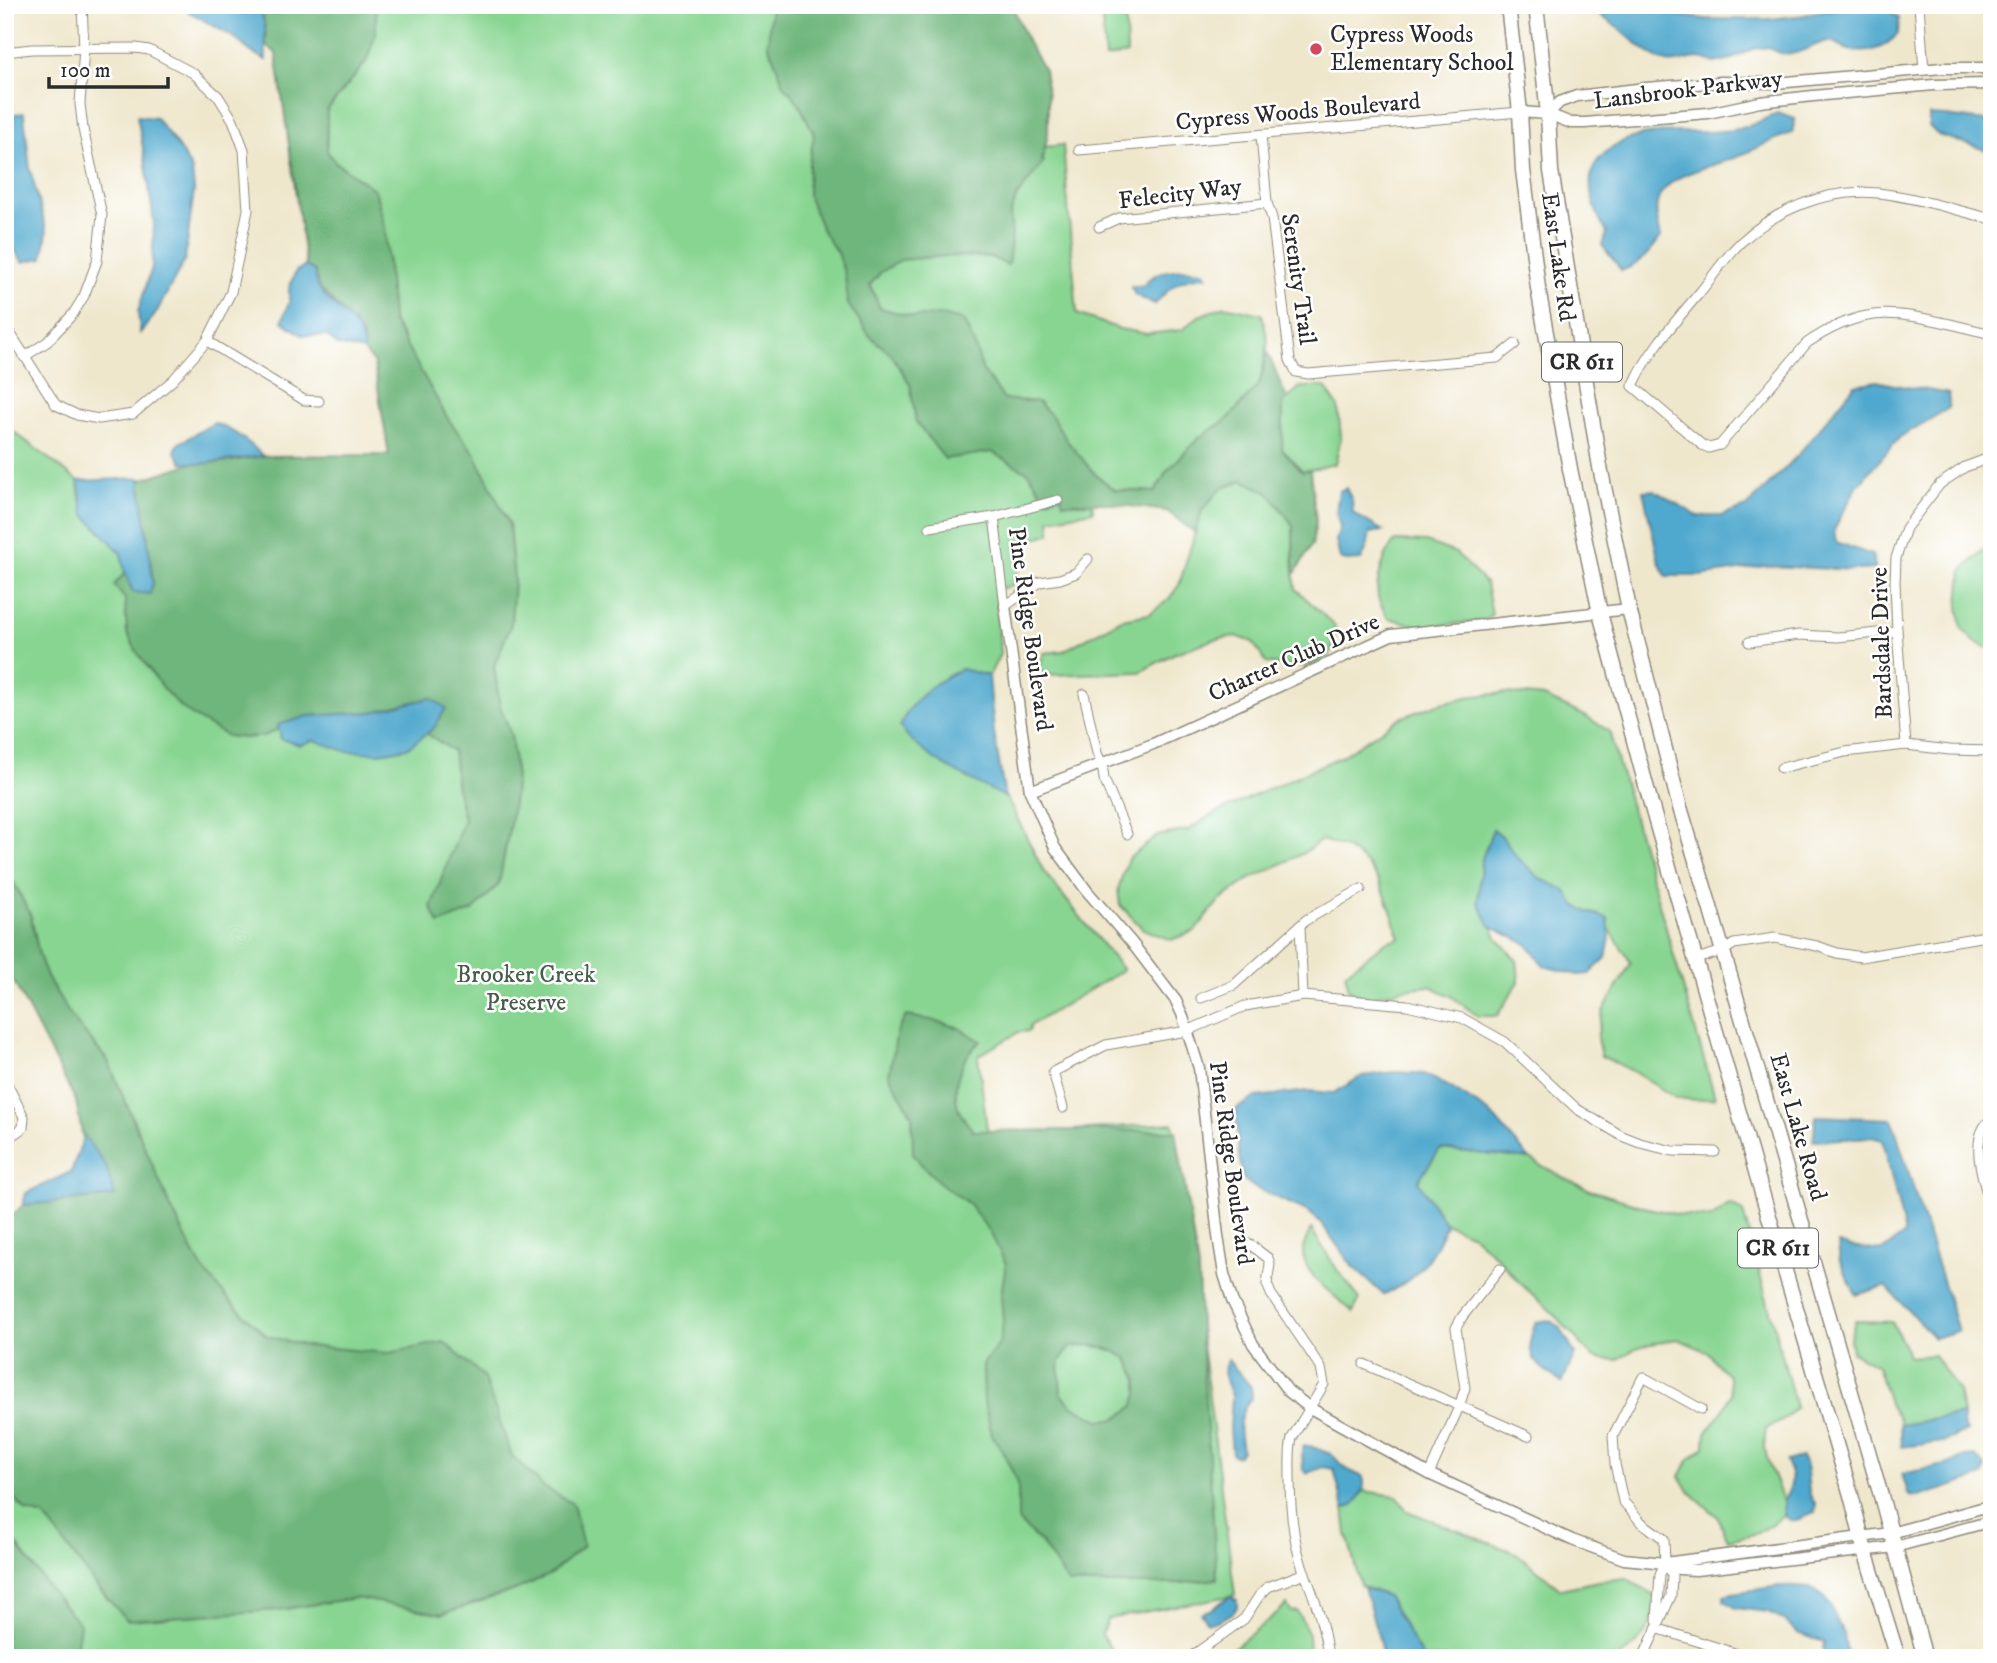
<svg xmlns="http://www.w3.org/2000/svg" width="1997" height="1663" font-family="'IM FELL DW Pica',serif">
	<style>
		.green { fill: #88d592; stroke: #5a805e; stroke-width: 2 }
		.forest { fill: #6eb67c; stroke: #4c7054; stroke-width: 2; fill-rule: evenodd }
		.water { fill: #50a8cd; stroke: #3e6a7c; stroke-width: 2 }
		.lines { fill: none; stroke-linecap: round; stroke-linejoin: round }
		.minor-casing { stroke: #8d897c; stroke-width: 11 }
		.tertiary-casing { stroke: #8d897c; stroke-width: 13 }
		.primary-casing { stroke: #8d897c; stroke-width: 17 }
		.minor { stroke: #fff; stroke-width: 9 }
		.tertiary { stroke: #fff; stroke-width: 10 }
		.primary { stroke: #fff; stroke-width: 14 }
		.poi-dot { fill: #d1495b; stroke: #fff; stroke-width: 2.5 }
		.labels { text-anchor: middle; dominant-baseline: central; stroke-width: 5; stroke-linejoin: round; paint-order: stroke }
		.shield { fill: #fff; stroke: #6b6b6b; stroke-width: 2 }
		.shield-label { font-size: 23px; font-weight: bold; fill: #2b2b2b }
		.poi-label { font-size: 24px; fill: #2b2b2b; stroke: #fff; text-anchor: start }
		.street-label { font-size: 24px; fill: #2b2b2b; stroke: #fff }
		.park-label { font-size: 24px; fill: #475e4a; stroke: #fff }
	</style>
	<rect width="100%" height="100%" fill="#fff"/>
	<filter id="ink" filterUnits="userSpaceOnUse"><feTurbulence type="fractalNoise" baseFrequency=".0143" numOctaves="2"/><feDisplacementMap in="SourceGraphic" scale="14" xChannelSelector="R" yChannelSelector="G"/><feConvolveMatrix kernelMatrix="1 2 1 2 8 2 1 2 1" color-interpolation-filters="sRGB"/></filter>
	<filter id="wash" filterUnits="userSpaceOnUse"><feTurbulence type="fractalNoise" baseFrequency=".00686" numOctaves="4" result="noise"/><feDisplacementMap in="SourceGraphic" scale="28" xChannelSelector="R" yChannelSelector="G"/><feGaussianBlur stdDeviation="1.57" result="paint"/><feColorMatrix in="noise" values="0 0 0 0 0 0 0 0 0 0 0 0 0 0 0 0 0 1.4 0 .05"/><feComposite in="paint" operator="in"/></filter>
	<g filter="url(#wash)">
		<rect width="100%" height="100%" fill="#efe7cc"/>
		<!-- green -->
		<g class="green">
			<path d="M364 5H867L881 163 1063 145 1077 314 1120 329 1147 334 1182 330 1199 316 1225 306 1262 314 1268 342 1260 383 1229 418 1199 438 1167 471 1155 492 1115 490 1090 470 1093 511 1050 519 1051 533 1024 542 1017 576 1013 578 1014 585 996 590 1000 654 989 676 961 669 919 747 948 767 1007 798 1044 872 1123 970 1031 1025 1029 1031 1019 1032 978 1056 988 1136 1173 1123 1235 1595 1107 1619 1102 1634 1115 1658H5V1219L119 1209 67 1068 5 947V425L78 481 80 499 121 553 124 567 153 612 142 479 417 460 403 338 392 320 385 228 375 190 335 162 327 151V110L366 62Z"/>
			<path d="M1101 5H1125L1127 54 1105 58Z"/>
			<path d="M1300 387H1325L1338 407 1341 437 1335 464 1303 471 1282 449 1283 403Z"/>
			<path d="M1243 480 1269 493 1293 525V561L1296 589 1335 626C1334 632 1335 643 1333 648 1322 672 1286 667 1266 663L1253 642 1236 636 1212 640 1173 654 1140 672 1049 675 1038 670 1044 653 1063 651 1122 619 1149 614 1168 600 1179 585 1202 510 1221 488Z"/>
			<path d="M1395 541 1426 542 1456 553 1486 584 1492 614 1484 621 1421 627 1388 618C1385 612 1379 603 1378 597 1375 581 1385 552 1395 541Z"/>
			<path d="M1992 541V650L1975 642 1962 629 1959 605 1962 571Z"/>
			<path d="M1504 693 1544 697 1581 714 1609 731 1715 1098 1697 1100 1676 1098 1632 1071 1601 1056 1597 1038 1603 1011 1631 963 1609 928 1608 918 1588 912 1575 905 1565 890 1539 878 1516 856 1502 836 1493 829 1481 862 1478 902 1498 939 1517 961 1519 981 1497 1016H1478L1451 996 1430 986 1403 989 1371 997 1362 996 1349 990 1345 973 1386 942 1400 938C1388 904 1382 868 1348 850 1340 845 1330 843 1322 840L1302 854 1248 880 1219 901 1195 931 1171 940 1143 929 1120 905 1118 889 1128 859 1157 836 1189 830 1209 816 1342 756 1400 718 1438 704 1467 697Z"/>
			<path d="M1440 1149 1530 1159 1564 1178 1590 1190 1648 1208 1680 1215 1711 1218 1730 1204 1743 1212 1796 1407 1787 1417 1766 1429C1760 1455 1775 1475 1782 1499 1784 1504 1783 1510 1784 1516L1757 1533 1728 1540 1717 1516 1689 1491 1680 1476 1689 1460 1705 1447 1706 1433 1724 1409 1731 1394 1729 1377 1706 1351 1678 1339 1651 1344 1633 1350 1617 1360 1594 1358 1554 1314 1520 1283 1497 1257 1472 1235 1445 1223 1418 1181Z"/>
			<path d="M1311 1229 1338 1271 1360 1299 1353 1312C1337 1297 1302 1275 1303 1251 1303 1244 1308 1236 1311 1229Z"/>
			<path d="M1855 1321 1892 1322 1905 1347 1908 1357 1934 1355 1959 1392 1963 1414 1900 1425 1899 1419 1890 1406 1877 1366 1852 1352 1850 1338Z"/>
			<path d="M1363 1491 1397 1496 1407 1511 1516 1553 1561 1589 1598 1581 1627 1578 1654 1596C1657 1625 1640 1643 1618 1658H1423L1387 1596 1360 1585 1347 1534 1344 1509C1353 1507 1359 1499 1363 1491Z"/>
			<path d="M1287 1605 1291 1612 1297 1611 1308 1632 1309 1658H1221Z"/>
		</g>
		<!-- forest -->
		<g class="forest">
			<path d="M260 5H376V33L366 62 327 110V151L335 162 375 190 385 228 392 320 448 419 475 454 509 524 514 580 511 624 494 666 500 706 511 735 516 779 511 818 499 884 473 911 439 924 431 907 464 819 457 791 453 751 426 733 434 728 430 698 372 712 308 716 278 726 279 729 264 736 244 738 227 736 194 717 180 706 164 690 137 652 127 633 125 599 114 585 125 573 133 592 150 594 153 582 140 480 192 463 201 464 232 461 263 456 389 455 374 364 364 351 363 337 355 325 318 287 315 271 306 266 276 53 266 45 265 28Z"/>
			<path d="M771 5H1012L1028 43 1044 70 1048 96V134L1042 160 1044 161 1017 196 1010 215 1012 235 1008 265 990 257 946 256 901 260 881 272 870 285 880 308 913 317 941 315 963 320 973 341 983 371 1004 399 1038 402 1052 416 1067 441 1095 474 1115 490 1155 492 1167 471 1199 438 1229 418 1260 383 1267 351 1287 399 1283 403 1282 449 1302 471 1310 470 1316 521 1312 545 1294 575 1293 525 1269 493 1243 480 1221 488 1202 510 1195 533 1167 511 1106 503H1063L1061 495 1046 499 1029 473 992 452 945 459 916 422 910 384 891 354 870 336 848 304 845 276 839 256 822 230 808 195 809 163 814 134 798 102 784 85 768 44Z"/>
			<path d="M5 874 13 881 31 916 39 955 47 977 72 1018 108 1061 171 1208 192 1250 202 1268 230 1301 267 1336 307 1346 389 1353 444 1342 483 1376 512 1456 544 1487 573 1504 583 1546 551 1574 515 1590 442 1614 356 1598 278 1610 127 1620 98 1588 44 1516 26 1511 5 1488V1221L8 1220 23 1205 115 1196 84 1137 83 1139 76 1101 5 965Z"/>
			<path d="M906 1016 931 1020 957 1027 981 1041C962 1056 951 1084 958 1107 960 1115 968 1124 973 1131L1070 1130 1176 1131 1198 1268 1200 1324 1217 1579 1172 1584H1069L1042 1544 1018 1521V1483L1002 1450 992 1435 984 1402 983 1364 999 1344 1003 1321 1001 1295 1006 1264 990 1232 969 1204 939 1182 921 1164 913 1153 912 1115 889 1075 897 1032ZM1091 1345 1112 1350 1128 1359 1138 1380V1394L1133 1407 1115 1419 1099 1420 1074 1407 1061 1394 1059 1362 1070 1347Z"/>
			<path d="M5 1528 52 1592 80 1624 75 1658H5Z"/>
		</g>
		<!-- water -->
		<g class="water">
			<path d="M186 5H260L265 28 266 60 251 52 233 37 186 10Z"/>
			<path d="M1590 5H1662L1680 16 1706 19H1768L1805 15 1809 13 1844 7H1881L1899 18 1898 34C1884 48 1870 55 1849 50 1843 48 1835 42 1830 41 1828 41 1826 42 1824 42 1804 48 1790 63 1769 47L1752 49 1732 59 1714 63C1694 51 1682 66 1667 62 1642 56 1619 21 1590 11Z"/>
			<path d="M24 113 30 169 47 232 43 258 23 262 15 251 5 226V115Z"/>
			<path d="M1777 113 1795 119 1792 133C1772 139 1756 149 1737 157 1713 167 1674 171 1660 195 1653 208 1658 224 1661 237 1652 250 1638 268 1621 270L1602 245 1607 233C1595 212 1581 179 1600 158 1639 118 1690 139 1738 129 1752 126 1765 119 1777 113Z"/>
			<path d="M1929 115 1946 116 1992 122V152L1938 135 1929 126Z"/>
			<path d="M137 116 156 118 179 148 192 170 194 190 185 260 155 315 140 333 138 311 152 267 154 223 145 159Z"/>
			<path d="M306 266 315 271C316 276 316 283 319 288 334 313 361 317 364 351L337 345 327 336 302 335 282 321 289 302V288L296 271Z"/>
			<path d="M1183 269 1203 271 1207 276C1180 277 1172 285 1155 304L1135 295 1131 287 1144 285C1155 271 1166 271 1183 269Z"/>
			<path d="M1877 381C1901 388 1925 388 1949 394V408L1900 437 1857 486 1834 530 1836 542 1872 555 1876 569 1859 570 1765 566 1700 576H1666L1659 562 1643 491 1654 490 1698 516H1721L1747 507 1798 455 1855 385Z"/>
			<path d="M214 423C234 430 248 441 263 456L201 464 182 462 175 451 178 444Z"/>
			<path d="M140 478 153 582 150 594 133 592 125 573 121 553 84 514 78 481Z"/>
			<path d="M1346 488 1352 500 1353 513 1383 531 1370 533 1367 548 1361 560 1346 561 1340 559 1336 540 1340 527 1336 512 1339 491Z"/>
			<path d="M961 669 989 676 994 732 1005 797C969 778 925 761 900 727 910 699 935 682 961 669Z"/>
			<path d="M431 698 446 708 434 728 407 748 380 753 345 751 314 740 300 745 281 739 278 725 308 716 372 712Z"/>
			<path d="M1493 829 1502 836 1516 856 1539 878 1565 890 1575 905 1588 912 1608 918 1610 938 1606 958 1589 974 1578 975 1544 966 1527 944 1490 926 1478 902 1481 862Z"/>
			<path d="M1395 1072 1424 1074 1450 1087 1490 1113 1530 1159 1440 1149 1418 1181 1446 1225C1428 1263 1422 1275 1384 1295L1352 1266 1321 1223 1309 1212 1255 1188 1243 1179 1238 1149 1236 1109 1256 1097 1309 1091 1334 1093 1362 1076Z"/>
			<path d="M1816 1116 1892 1119 1958 1331 1934 1338 1886 1286 1856 1295 1840 1262 1838 1243 1851 1247 1882 1251 1905 1234 1883 1140 1871 1137 1813 1141Z"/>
			<path d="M84 1136 106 1166 115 1196 23 1205 26 1193 71 1172Z"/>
			<path d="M1549 1320 1560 1327 1575 1354 1562 1383C1536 1364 1521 1356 1536 1322Z"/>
			<path d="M1228 1360 1251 1387 1252 1398C1237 1414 1238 1429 1242 1450L1239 1455 1235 1456 1232 1454 1230 1428 1232 1396 1224 1375 1225 1365Z"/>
			<path d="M1963 1414V1425L1967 1431 1943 1442 1901 1447 1900 1425Z"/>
			<path d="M1304 1446H1310L1331 1454 1348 1470 1363 1477C1367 1490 1358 1506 1344 1509L1334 1469 1324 1467 1307 1473 1303 1470 1302 1451Z"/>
			<path d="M1975 1456 1985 1466 1983 1476 1919 1497 1909 1496 1902 1474 1949 1464 1965 1457Z"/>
			<path d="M1802 1457C1812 1472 1803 1491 1816 1504L1815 1512C1801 1515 1800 1527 1785 1517 1780 1495 1788 1499 1791 1484 1793 1475 1789 1469 1786 1461Z"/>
			<path d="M1780 1586 1810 1588 1823 1596 1831 1608 1844 1635 1848 1658H1822L1824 1642 1798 1633 1786 1622 1768 1612 1736 1608 1724 1600V1595L1732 1593Z"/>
			<path d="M1364 1587 1387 1596 1423 1658H1383L1379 1639Z"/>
			<path d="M1230 1596 1237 1600V1607L1234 1612C1229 1616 1212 1624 1207 1623L1201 1613 1212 1609Z"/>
		</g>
	</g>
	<g filter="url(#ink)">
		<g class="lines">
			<defs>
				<g id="minor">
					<path d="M1919 5 1924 70"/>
					<path d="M5 52 32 49 136 48 149 50 193 73 218 96 233 120 244 150 248 210 231 292 207 341 173 380 133 414 99 419 77 415 56 405 5 325"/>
					<path d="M1261 135 1267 203 1272 218 1290 360 1296 372 1308 374 1497 358 1515 344"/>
					<path d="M1079 150 1520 112"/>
					<path d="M1992 219C1954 210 1916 197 1878 193 1828 188 1777 209 1741 242 1726 256 1714 275 1701 291 1676 321 1649 350 1633 386L1702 445 1709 448 1720 445 1807 343C1825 331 1845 320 1867 316 1903 309 1955 326 1992 334"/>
					<path d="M1099 227 1119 218 1267 203"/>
					<path d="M207 341 304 400 319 401"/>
					<path d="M24 357 47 342 73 314 84 296 97 261 102 215 83 129 80 104 84 48 82 5"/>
					<path d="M994 517 1005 606 1040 582 1060 579 1076 573 1088 559"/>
					<path d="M930 527 994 517 1058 500"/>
					<path d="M1749 642 1799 635 1838 637 1897 631"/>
					<path d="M1084 694 1097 753 1102 764 1104 779 1127 834"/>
					<path d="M1906 745 1897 631 1895 582 1896 558 1906 528 1940 484 1965 467 1992 457"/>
					<path d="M1781 768 1845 752 1906 745 1950 750 1992 751"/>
					<path d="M1300 926 1303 996"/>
					<path d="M1696 959 1723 951 1734 944 1775 938 1817 946 1837 953 1861 957 1992 935"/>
					<path d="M1201 998 1234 985 1306 920 1361 889"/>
					<path d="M5 1080 24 1117 23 1128 5 1140"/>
					<path d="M1063 1108 1053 1072 1106 1045 1187 1031 1245 1006 1303 996 1407 1005 1462 1018 1505 1042 1577 1109 1622 1136 1640 1143 1673 1151 1715 1152"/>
					<path d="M1992 1119C1966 1136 1985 1186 1992 1210"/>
					<path d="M1248 1243 1268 1258 1270 1264 1267 1284 1271 1294 1321 1368 1324 1384 1292 1438C1289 1451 1290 1463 1290 1476 1290 1508 1293 1544 1305 1574 1316 1601 1325 1628 1328 1658"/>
					<path d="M1364 1364 1528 1436"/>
					<path d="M1429 1474 1459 1407 1465 1388 1456 1328 1462 1317 1500 1269"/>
					<path d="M1657 1620 1660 1574 1665 1563"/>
					<path d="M1656 1628 1750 1658"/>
					<path d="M1189 1658 1244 1619 1259 1596 1268 1587 1305 1573"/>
					<path d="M1643 1658 1671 1596 1672 1575 1665 1563 1664 1539 1641 1522 1623 1501 1615 1464 1613 1436 1643 1377 1701 1409"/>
				</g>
				<g id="tertiary">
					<path d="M1520 112 1548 114 1571 123H1585L1708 113 1760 102 1813 96 1934 85 1992 84"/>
					<path d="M1548 114 1560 102 1577 96 1646 88 1721 82 1776 83 1942 68H1992"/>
					<path d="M1005 606 1030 791 1055 848 1087 891 1132 943 1176 1001 1182 1014 1199 1068 1218 1236 1224 1274 1232 1300 1253 1344 1288 1391 1310 1408 1429 1474 1572 1540 1624 1559 1665 1563 1891 1533 1992 1505"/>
					<path d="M1030 791 1153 744 1391 635 1629 609"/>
					<path d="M1671 1566 1679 1569 1696 1570 1895 1547 1992 1521"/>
				</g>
				<g id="primary">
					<path d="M1508 5 1520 112 1523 170 1538 288 1570 469 1600 613 1651 804 1760 1186 1851 1495 1865 1551 1898 1658"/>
					<path d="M1536 5 1548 114 1551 171 1600 467 1629 609 1679 804 1710 907 1880 1492 1925 1658"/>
				</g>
			</defs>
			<!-- minor casing -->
			<use href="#minor" class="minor-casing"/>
			<!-- tertiary casing -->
			<use href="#tertiary" class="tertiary-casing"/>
			<!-- primary casing -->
			<use href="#primary" class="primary-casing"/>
			<!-- minor -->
			<use href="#minor" class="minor"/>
			<!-- tertiary -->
			<use href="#tertiary" class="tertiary"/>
			<!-- primary -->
			<use href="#primary" class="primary"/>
		</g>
	</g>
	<!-- markers -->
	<circle class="poi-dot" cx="1316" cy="49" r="7"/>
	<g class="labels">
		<!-- shield labels -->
		<g class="shield">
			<rect x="1542" y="342.5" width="80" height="39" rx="5"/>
			<rect x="1738" y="1228.5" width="80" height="39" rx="5"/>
		</g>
		<g class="shield-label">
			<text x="1582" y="362">CR 611</text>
			<text x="1778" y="1248">CR 611</text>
		</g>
		<!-- poi labels -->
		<g class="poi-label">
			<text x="1330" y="35">Cypress Woods<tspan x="1330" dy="28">Elementary School</tspan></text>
		</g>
		<!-- street labels -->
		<g class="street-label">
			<text transform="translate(1688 90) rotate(-7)">Lansbrook Parkway</text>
			<text transform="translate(1298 112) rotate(-5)">Cypress Woods Boulevard</text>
			<text transform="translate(1180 194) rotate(-7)">Felecity Way</text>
			<text transform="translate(1558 257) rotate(82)">East Lake Rd</text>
			<text transform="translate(1298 279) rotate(82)">Serenity Trail</text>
			<text transform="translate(1030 629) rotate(82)">Pine Ridge Boulevard</text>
			<text transform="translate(1882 643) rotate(-92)">Bardsdale Drive</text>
			<text transform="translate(1294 658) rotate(-24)">Charter Club Drive</text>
			<text transform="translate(1798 1127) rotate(74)">East Lake Road</text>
			<text transform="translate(1231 1163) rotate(82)">Pine Ridge Boulevard</text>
		</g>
		<!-- park labels -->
		<g class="park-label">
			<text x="526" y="975">Brooker Creek<tspan x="526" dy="28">Preserve</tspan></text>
		</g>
	</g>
	<!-- margin -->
	<rect width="1997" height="1663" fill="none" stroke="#fff" stroke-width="28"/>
	<!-- scale -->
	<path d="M49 77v10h119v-10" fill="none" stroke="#2b2b2b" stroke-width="3.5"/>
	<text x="60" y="77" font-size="21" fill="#2b2b2b" stroke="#ffffff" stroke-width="5" paint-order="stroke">100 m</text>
</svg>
